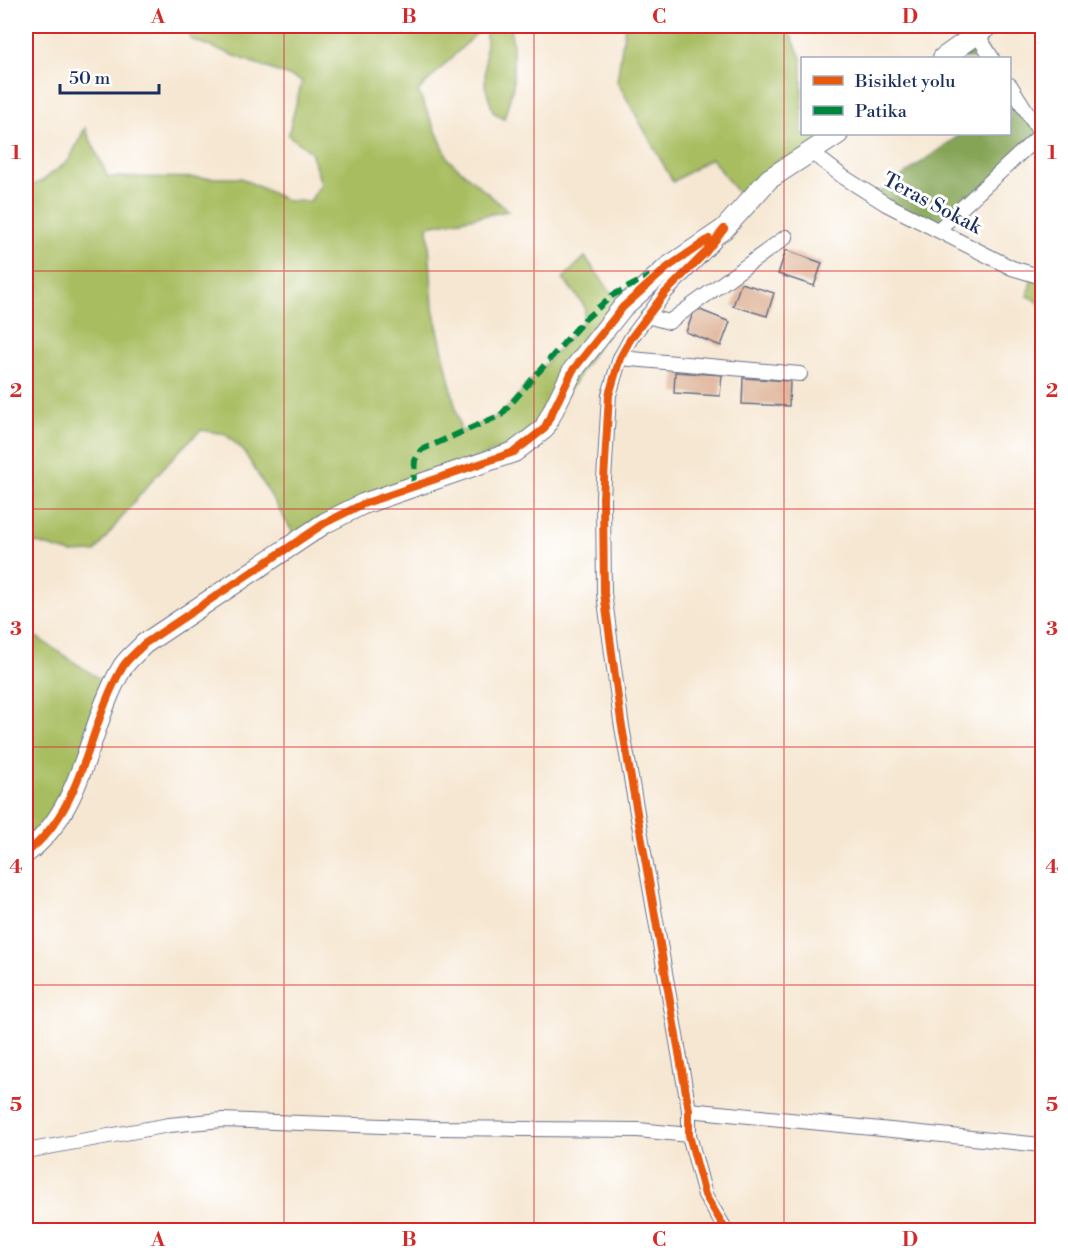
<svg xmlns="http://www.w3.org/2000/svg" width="1068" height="1256" font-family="'Libre Bodoni',serif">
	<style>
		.green { fill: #a8bd61; stroke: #627660; stroke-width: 1.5 }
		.forest { fill: #86a457; stroke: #506a5a; stroke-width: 1.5 }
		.building { fill: #ddb093 }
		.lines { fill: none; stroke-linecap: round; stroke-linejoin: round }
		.street-casing { stroke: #686f87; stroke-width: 16 }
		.secondary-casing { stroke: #686f87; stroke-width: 22 }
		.street { stroke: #fff; stroke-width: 14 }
		.secondary { stroke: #fff; stroke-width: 20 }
		.quiet { stroke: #00873e; stroke-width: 6; stroke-dasharray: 12 6; stroke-linecap: butt }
		.cycleway-casing { stroke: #fff; stroke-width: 11 }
		.cycleway { stroke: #e8590c; stroke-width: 8 }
		.grid { fill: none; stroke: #d62828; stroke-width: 1.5; stroke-opacity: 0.55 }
		.labels { text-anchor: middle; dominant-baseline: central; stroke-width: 6; stroke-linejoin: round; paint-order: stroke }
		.street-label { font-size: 20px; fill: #1b2f5e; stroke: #fff }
		.neatline { fill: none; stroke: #d62828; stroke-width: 2 }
		.grid-label { font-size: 20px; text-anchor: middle; font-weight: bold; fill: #d62828 }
	</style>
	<rect width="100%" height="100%" fill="#fff"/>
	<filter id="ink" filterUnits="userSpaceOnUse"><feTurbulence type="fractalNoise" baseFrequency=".0167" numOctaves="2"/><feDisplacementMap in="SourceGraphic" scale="12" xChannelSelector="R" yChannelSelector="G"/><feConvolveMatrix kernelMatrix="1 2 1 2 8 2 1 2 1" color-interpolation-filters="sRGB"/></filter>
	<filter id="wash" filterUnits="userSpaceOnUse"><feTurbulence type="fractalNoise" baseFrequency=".008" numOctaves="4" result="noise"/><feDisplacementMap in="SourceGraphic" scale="24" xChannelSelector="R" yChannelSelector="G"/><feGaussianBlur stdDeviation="1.35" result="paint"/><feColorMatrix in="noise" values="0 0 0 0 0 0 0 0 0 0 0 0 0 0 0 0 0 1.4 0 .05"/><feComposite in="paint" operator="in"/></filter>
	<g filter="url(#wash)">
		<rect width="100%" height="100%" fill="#f6e7d2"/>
		<!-- green -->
		<g class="green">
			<path d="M188 26H484L418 91 449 160 508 211 428 226 433 308 461 432 501 415 584 320 585 307 563 278 585 257 613 295 668 267 623 307 544 429 298 541 243 450 225 434 201 430C160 467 128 509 95 552L72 553 26 540V188L42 181 69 160 85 128 108 177 241 178 288 201H310L321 184 311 152 288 135 302 81 190 39Z"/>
			<path d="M486 26H510L513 45V87L504 119 493 112 485 85Z"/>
			<path d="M625 26H787L802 60V134H836L746 204 711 158 673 182 617 81Z"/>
			<path d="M1032 274 1042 277V305L1028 296Z"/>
			<path d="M26 630 113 688 85 765 26 853Z"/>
		</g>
		<!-- forest -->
		<g class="forest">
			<path d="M977 34 992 58H943Z"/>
			<path d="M1010 85 1041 134 938 230 874 196 958 136 957 134H1010Z"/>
		</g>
		<g id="blocks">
			<!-- building -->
			<g class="building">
				<path d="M786 250 822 263 814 286 778 274Z"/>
				<path d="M741 283 774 293 767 316 733 306Z"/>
				<path d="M695 308 730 322 721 346 686 332Z"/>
				<path d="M675 372 722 375 720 396 674 393Z"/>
				<path d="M743 378 790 381 789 406 742 404Z"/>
			</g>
		</g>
	</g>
	<g filter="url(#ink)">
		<use href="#blocks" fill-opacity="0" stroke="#686f87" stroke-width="1.5"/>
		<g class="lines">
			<defs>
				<g id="street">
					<path d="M977 34 992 58"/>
					<path d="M1010 85 1041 134"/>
					<path d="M811 152 842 176 886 204 1012 268 1042 277"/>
					<path d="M938 230 1042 133"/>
					<path d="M714 242 665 293 631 338 620 358 609 395 603 497 604 593 621 721 689 1110V1135L705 1195 726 1230"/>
					<path d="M647 316 669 322 786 237"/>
					<path d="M620 358 800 374"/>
					<path d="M689 1110 1042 1145"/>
					<path d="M26 1151 169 1125 222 1120 437 1128 638 1130 689 1135"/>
				</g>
				<g id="secondary">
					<path d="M943 58 988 26"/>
					<path d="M26 853C85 808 87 728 122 668 127 659 137 652 144 644L325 523 363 504 514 452 544 429 573 370 623 307 668 267 724 229 769 179 838 134"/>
				</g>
			</defs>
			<!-- street casing -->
			<use href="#street" class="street-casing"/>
			<!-- secondary casing -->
			<use href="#secondary" class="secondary-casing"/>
			<!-- street -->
			<use href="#street" class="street"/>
			<!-- secondary -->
			<use href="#secondary" class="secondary"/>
			<!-- quiet -->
			<path class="quiet" d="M413 487 415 460 421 450 501 415 584 320 613 295 650 276"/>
			<defs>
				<g id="cycleway">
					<path d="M724 229 705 253 665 293 631 338 620 358 609 395 603 497 604 593 621 721 689 1110V1135L705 1195 726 1230"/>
					<path d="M26 853C85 808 87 728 122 668 127 659 137 652 144 644L325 523 363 504 514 452 544 429 573 370 623 307 668 267 709 239"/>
				</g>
			</defs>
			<!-- cycleway casing -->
			<use href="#cycleway" class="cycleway-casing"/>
			<!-- cycleway -->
			<use href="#cycleway" class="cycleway"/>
		</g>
	</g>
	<!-- grid -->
	<path class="grid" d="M284 26V1230M534 26V1230M784 26V1230M26 271H1042M26 509H1042M26 747H1042M26 985H1042"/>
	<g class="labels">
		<!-- street labels -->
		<g class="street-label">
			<text transform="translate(932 204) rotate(28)">Teras Sokak</text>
		</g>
	</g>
	<!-- margin -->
	<rect width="1068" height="1256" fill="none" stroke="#fff" stroke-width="66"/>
	<!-- legend -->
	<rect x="801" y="57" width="210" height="78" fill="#ffffff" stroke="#a4acbf" stroke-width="1.5"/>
	<rect x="813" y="76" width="30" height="9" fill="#e8590c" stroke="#a4acbf" stroke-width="1.5"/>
	<text x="855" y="87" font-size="18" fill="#1b2f5e">Bisiklet yolu</text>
	<rect x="813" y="106" width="30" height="9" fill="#00873e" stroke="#a4acbf" stroke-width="1.5"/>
	<text x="855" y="117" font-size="18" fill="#1b2f5e">Patika</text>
	<!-- scale -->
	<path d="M60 84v9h99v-9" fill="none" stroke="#1b2f5e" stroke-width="3"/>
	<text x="69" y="84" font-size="18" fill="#1b2f5e" stroke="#ffffff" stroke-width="4.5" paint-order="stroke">50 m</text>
	<rect x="33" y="33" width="1002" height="1190" class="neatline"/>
	<g class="grid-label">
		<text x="158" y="23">A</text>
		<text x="409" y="23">B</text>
		<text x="659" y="23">C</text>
		<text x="910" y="23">D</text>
		<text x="16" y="159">1</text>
		<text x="1052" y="159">1</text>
		<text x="16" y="397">2</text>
		<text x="1052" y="397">2</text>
		<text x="16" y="635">3</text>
		<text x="1052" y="635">3</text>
		<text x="16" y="873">4</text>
		<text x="1052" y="873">4</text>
		<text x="16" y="1111">5</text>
		<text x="1052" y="1111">5</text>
		<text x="158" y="1246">A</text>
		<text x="409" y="1246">B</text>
		<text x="659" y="1246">C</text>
		<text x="910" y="1246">D</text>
	</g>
</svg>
